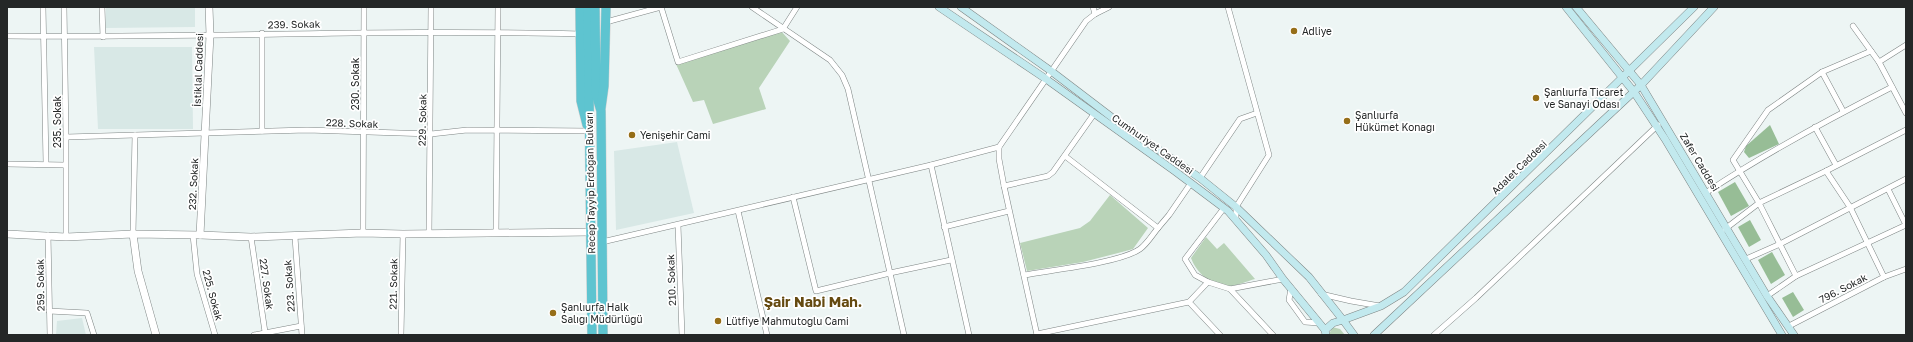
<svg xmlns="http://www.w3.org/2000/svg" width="1913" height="342" font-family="'Golos Text',sans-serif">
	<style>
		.built { fill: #d8e8e6 }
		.green { fill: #b9d3b8 }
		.forest { fill: #97bd96 }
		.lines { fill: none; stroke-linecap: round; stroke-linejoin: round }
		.minor-casing { stroke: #7e8584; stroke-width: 6 }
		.tertiary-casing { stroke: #7e8584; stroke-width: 8 }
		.secondary-casing { stroke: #7e8584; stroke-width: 8 }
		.trunk-casing { stroke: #cfcfcf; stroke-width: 10 }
		.minor { stroke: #fff; stroke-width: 5 }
		.tertiary { stroke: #fff; stroke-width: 7 }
		.secondary { stroke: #c2e9ee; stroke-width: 7 }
		.trunk { stroke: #5ec4d0; stroke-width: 9 }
		.poi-dot { fill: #966e18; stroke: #fff; stroke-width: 1.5 }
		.labels { text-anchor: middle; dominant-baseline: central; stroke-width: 3.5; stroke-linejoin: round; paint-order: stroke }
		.street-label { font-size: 10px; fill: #242727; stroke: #fff }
		.poi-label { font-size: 10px; fill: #242727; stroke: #fff; text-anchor: start }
		.district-label { font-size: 14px; font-weight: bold; fill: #654a10; stroke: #fff }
	</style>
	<rect width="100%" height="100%" fill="#edf5f4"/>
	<!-- built -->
	<g class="built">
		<path d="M106 7H195V27L106 28Z"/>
		<path d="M94 47H192L193 129H98Z"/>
		<path d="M677 142 694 213 616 230 614 151Z"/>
		<path d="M82 318 86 335H56L57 321Z"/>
	</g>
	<!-- green -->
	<g class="green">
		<path d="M781 31 790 41 759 88 766 109 713 124 704 100 693 102 676 64Z"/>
		<path d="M1110 195 1148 228 1133 249 1122 252 1083 262 1027 271 1020 243 1080 228 1090 221Z"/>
		<path d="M1206 237 1217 249 1224 243 1255 279C1247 281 1235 287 1227 286 1211 286 1196 272 1191 258Z"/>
		<path d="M1332 327 1340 329 1345 335H1329Z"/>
	</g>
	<!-- forest -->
	<g class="forest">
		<path d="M1770 125 1779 144 1749 158 1744 152 1746 146Z"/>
		<path d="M1735 182 1749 206 1731 216 1718 192Z"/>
		<path d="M1750 220 1761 240 1749 247 1738 227Z"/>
		<path d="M1772 252 1785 275 1771 284 1758 260Z"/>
		<path d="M1793 292 1804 310 1793 317 1782 298Z"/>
	</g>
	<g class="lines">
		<defs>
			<g id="minor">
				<path d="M43 7 46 163"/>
				<path d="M64 7 66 137V237"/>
				<path d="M102 7 103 37"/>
				<path d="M661 7 678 62 783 29 797 7"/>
				<path d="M752 7 830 60 842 75 848 89 890 273 951 260"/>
				<path d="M1093 7 1095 14"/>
				<path d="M1228 7 1269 155 1236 207V220"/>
				<path d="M606 22 661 7"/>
				<path d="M1853 26 1879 62 1906 113"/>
				<path d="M262 33V131"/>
				<path d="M7 36C198 38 389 29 580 34"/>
				<path d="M1879 62 1906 45"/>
				<path d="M1822 72 1843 111"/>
				<path d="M1815 127 1836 165"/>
				<path d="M66 137 307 130 431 134 467 130 590 131"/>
				<path d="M999 147V159L1004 186 1037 335"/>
				<path d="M7 164 65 165"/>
				<path d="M931 165 969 335"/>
				<path d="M1826 171 1850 207 1884 277"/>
				<path d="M1200 178 1240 119 1257 113"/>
				<path d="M1004 186 1048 176 1053 172 1094 114"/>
				<path d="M1888 189 1906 225"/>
				<path d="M1707 192C1766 153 1829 119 1892 87"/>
				<path d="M793 197 816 291 890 273 904 335"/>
				<path d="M738 211 767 335"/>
				<path d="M678 225 682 335"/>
				<path d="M944 227 1009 211"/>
				<path d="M1158 228 1169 215 1191 183"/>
				<path d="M1725 229 1759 203 1826 171 1906 130"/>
				<path d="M363 233 364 7"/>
				<path d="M429 233 431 7"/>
				<path d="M496 233 498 7"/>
				<path d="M133 234 135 135"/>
				<path d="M48 235 50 335"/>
				<path d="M193 235 197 274 215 335"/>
				<path d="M251 237 265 332"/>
				<path d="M295 237 302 335"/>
				<path d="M602 242 931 165 999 147 1086 21 1095 14 1109 7"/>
				<path d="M1746 259 1780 244 1906 179"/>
				<path d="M1024 275C1051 270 1120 263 1140 249 1147 244 1153 234 1158 228L1065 156"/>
				<path d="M1796 276 1759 203 1733 160 1768 110 1822 72 1871 51"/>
				<path d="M1208 282 1195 275 1185 259 1224 208"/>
				<path d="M1291 288 1289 300 1305 322 1319 323"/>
				<path d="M1230 289 1273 335"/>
				<path d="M1321 294 1351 301 1380 306"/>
				<path d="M1767 296 1796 276 1906 225"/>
				<path d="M49 311 87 313 94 335"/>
				<path d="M1789 326 1884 277 1906 269"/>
				<path d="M1037 334 1189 302"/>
				<path d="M254 335 301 326"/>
				<path d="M401 335 403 234"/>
				<path d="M1220 335 1189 302 1208 282 1230 289 1283 279"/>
				<path d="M1434 335 1476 298 1658 125"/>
			</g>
			<g id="tertiary">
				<path d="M7 234 66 237 133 234 200 235 251 237 363 233 403 234 591 232"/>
				<path d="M133 234 138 271 156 335"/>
				<path d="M200 235 210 35 209 7"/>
			</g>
			<g id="secondary">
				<path d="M939 7 1046 79 1176 172 1228 211 1266 255 1283 279 1325 330"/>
				<path d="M961 7 1051 71 1114 119 1200 178 1236 207 1309 277 1343 320 1381 306 1404 292 1694 7"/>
				<path d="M1566 7 1634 92 1665 139 1782 335"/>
				<path d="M1576 7 1641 85 1767 296 1794 335"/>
				<path d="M1326 335 1325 330 1333 323 1343 320 1354 335"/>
				<path d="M1374 335 1641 85 1714 7"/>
			</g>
			<g id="trunk">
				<path d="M580 7 581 101 587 125"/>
				<path d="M588 7 592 335"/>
				<path d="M595 7 596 94 601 111 603 335"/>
				<path d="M601 108 604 86 606 7"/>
			</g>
		</defs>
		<!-- minor casing -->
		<use href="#minor" class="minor-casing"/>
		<!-- tertiary casing -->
		<use href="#tertiary" class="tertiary-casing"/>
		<!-- secondary casing -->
		<use href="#secondary" class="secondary-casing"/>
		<!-- trunk casing -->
		<use href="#trunk" class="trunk-casing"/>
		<!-- minor -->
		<use href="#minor" class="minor"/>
		<!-- tertiary -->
		<use href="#tertiary" class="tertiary"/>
		<!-- secondary -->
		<use href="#secondary" class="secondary"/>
		<!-- trunk -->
		<use href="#trunk" class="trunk"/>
	</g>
	<!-- markers -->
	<g class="poi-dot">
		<circle cx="1294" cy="31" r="4"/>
		<circle cx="1536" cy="98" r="4"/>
		<circle cx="1347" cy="121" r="4"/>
		<circle cx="632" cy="135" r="4"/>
		<circle cx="553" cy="313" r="4"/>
		<circle cx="718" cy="321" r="4"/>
	</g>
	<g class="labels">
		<!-- street labels -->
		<g class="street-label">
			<text transform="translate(294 24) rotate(-1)">239. Sokak</text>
			<text transform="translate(198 70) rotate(-88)">İstiklal Caddesi</text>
			<text transform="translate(355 84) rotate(-90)">230. Sokak</text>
			<text transform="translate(422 120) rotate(-89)">229. Sokak</text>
			<text transform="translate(57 122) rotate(-90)">235. Sokak</text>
			<text transform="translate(352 123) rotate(2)">228. Sokak</text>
			<text transform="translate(1153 144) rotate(35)">Cumhuriyet Caddesi</text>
			<text transform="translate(1700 162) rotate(59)">Zafer Caddesi</text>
			<text transform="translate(1519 167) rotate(-44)">Adalet Caddesi</text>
			<text transform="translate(590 183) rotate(-91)">Recep Tayyip Erdoğan Bulvarı</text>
			<text transform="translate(193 184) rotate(-87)">232. Sokak</text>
			<text transform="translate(671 280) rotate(-92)">210. Sokak</text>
			<text transform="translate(267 284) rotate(82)">227. Sokak</text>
			<text transform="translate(393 284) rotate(-89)">221. Sokak</text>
			<text transform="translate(40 285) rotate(-91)">259. Sokak</text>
			<text transform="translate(289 286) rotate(-94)">223. Sokak</text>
			<text transform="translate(1843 288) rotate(-27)">796. Sokak</text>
			<text transform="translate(213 295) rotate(75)">225. Sokak</text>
		</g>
		<!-- poi labels -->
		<g class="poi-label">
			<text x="1302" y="31">Adliye</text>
			<text x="1544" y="92">Şanlıurfa Ticaret<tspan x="1544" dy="12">ve Sanayi Odası</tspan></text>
			<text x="1355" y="115">Şanlıurfa<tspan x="1355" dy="12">Hükümet Konağı</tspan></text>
			<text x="640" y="135">Yenişehir Cami</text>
			<text x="561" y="307">Şanlıurfa Halk<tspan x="561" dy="12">Salığı Müdürlüğü</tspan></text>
			<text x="726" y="321">Lütfiye Mahmutoğlu Cami</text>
		</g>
		<!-- district labels -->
		<g class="district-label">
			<text x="813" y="301">Şair Nabi Mah.</text>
		</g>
	</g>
	<!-- border -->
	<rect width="1913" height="342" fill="none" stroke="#242727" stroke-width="16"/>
</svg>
